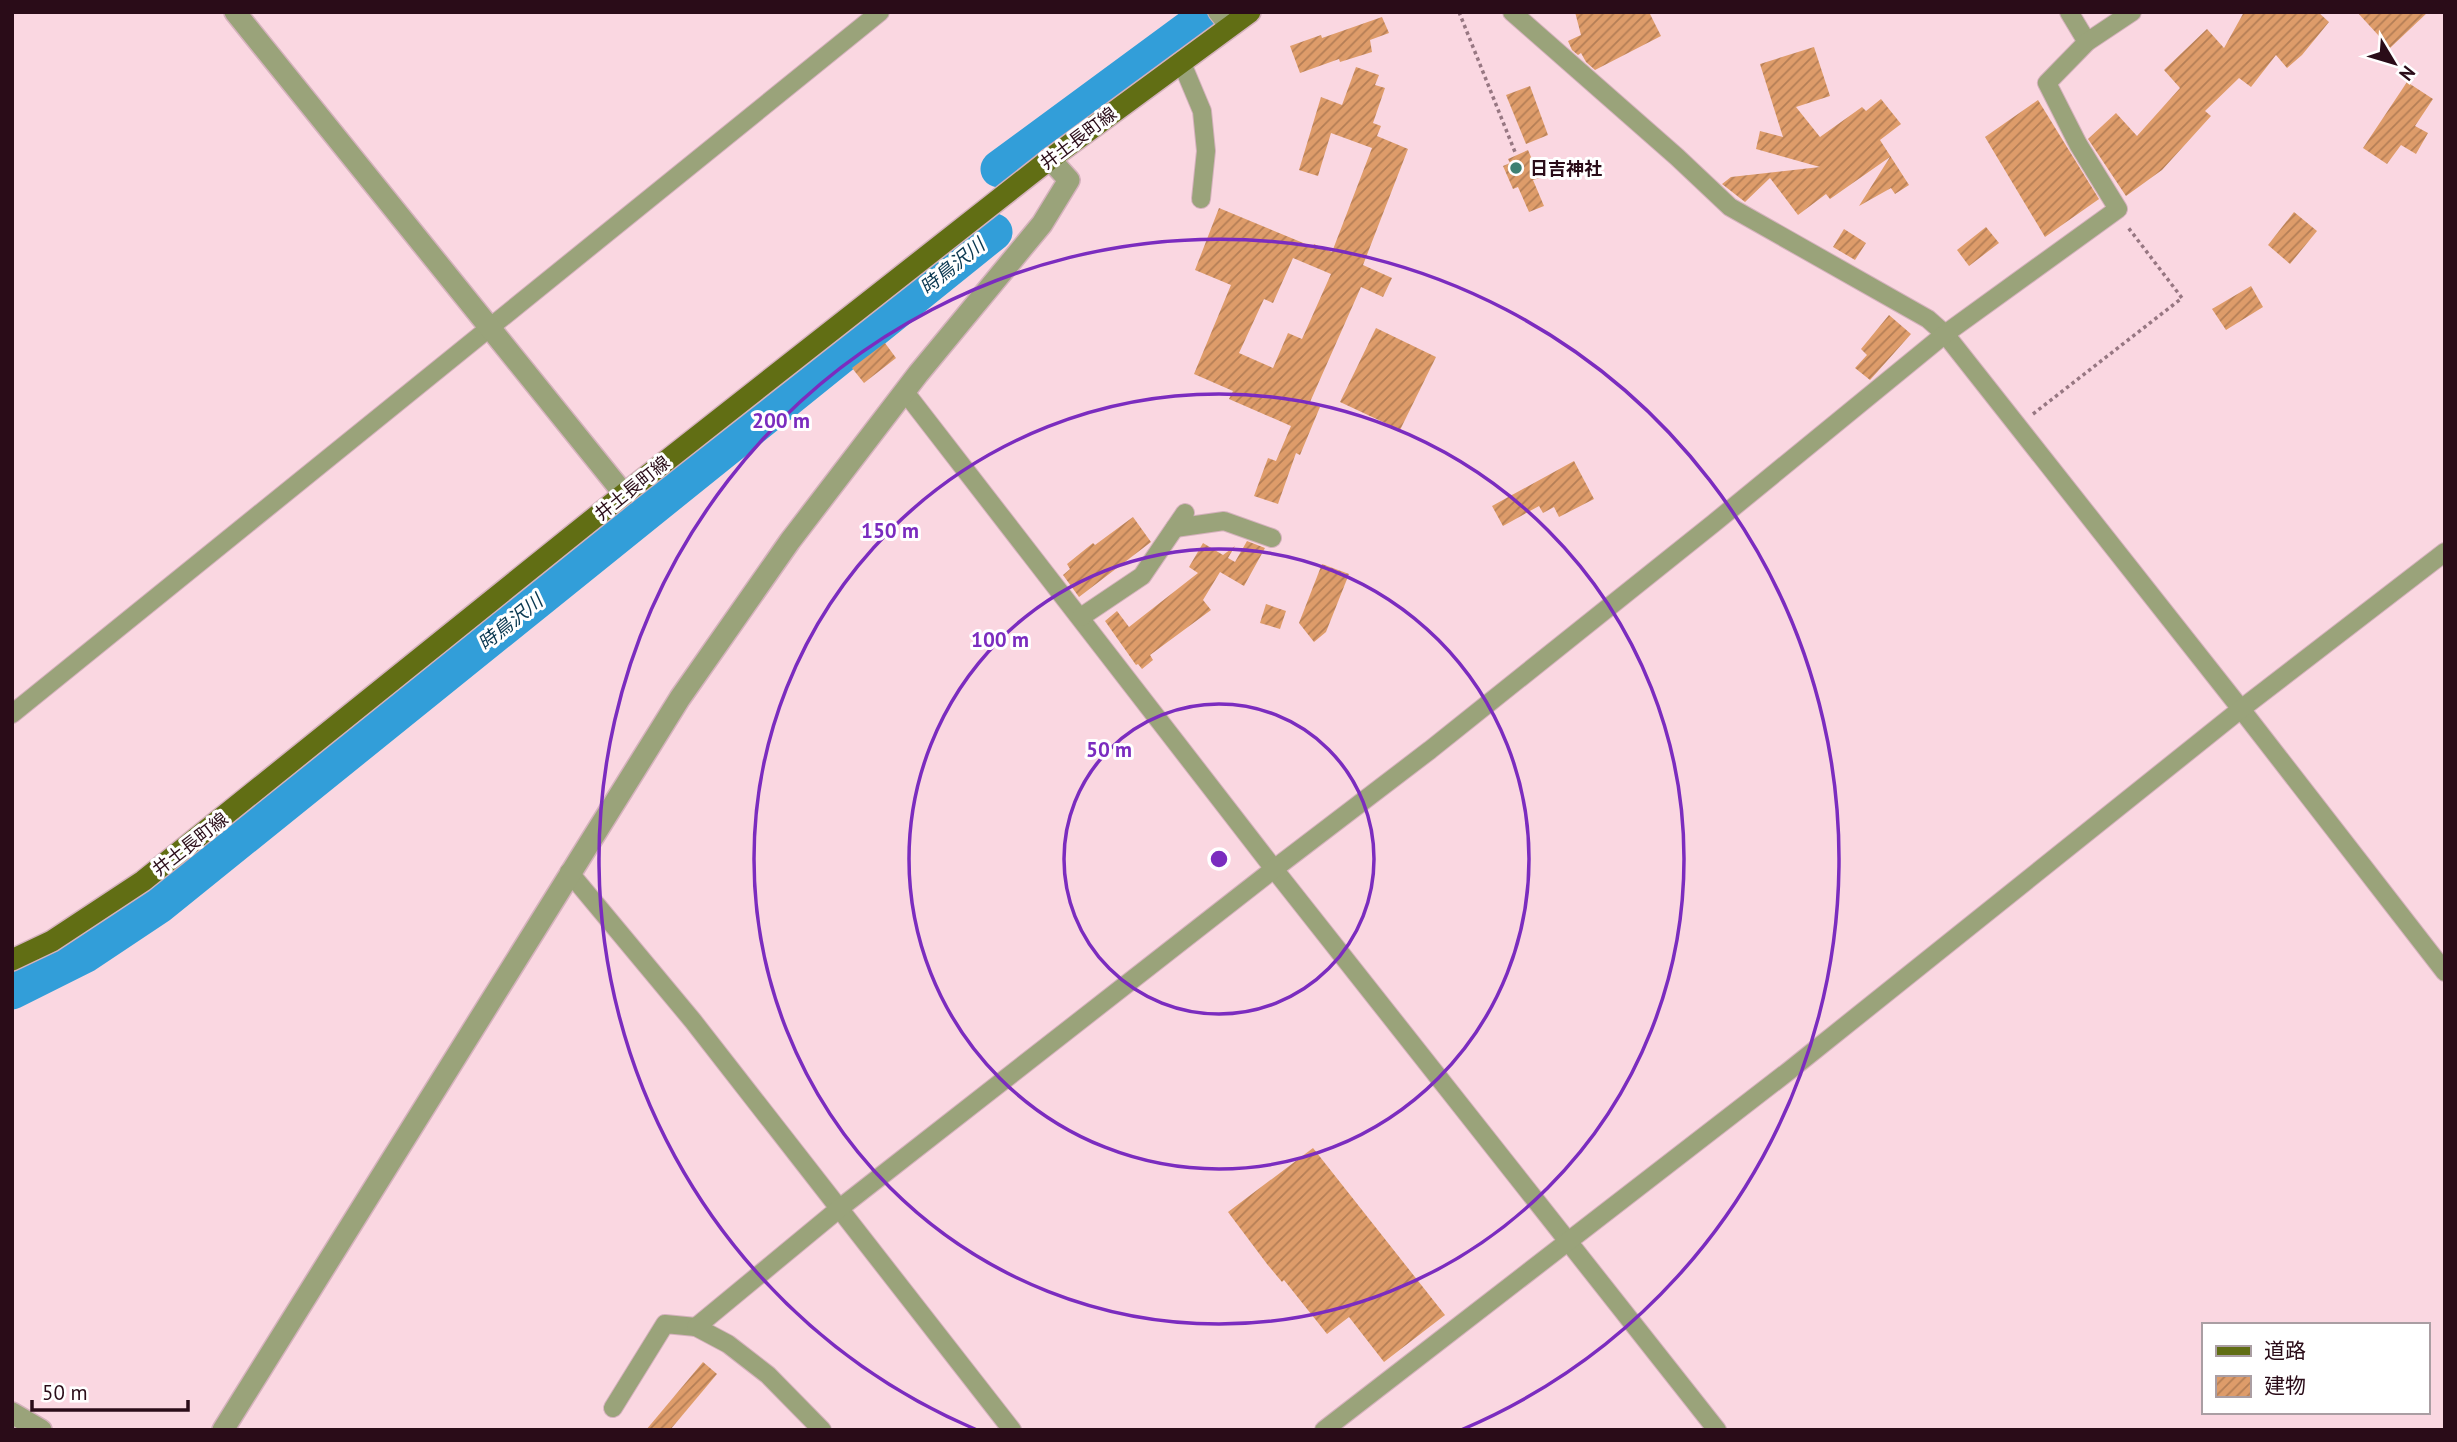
<svg xmlns="http://www.w3.org/2000/svg" width="2457" height="1442" font-family="'PT Sans','Noto Sans JP',sans-serif">
	<style>
		.lines { fill: none; stroke-linecap: round; stroke-linejoin: round }
		.river { stroke: #329ed9; stroke-width: 37 }
		.building { fill: url(#building-hatch); fill-rule: evenodd }
		.minor-casing { stroke: #d5b2bd; stroke-width: 20 }
		.tertiary-casing { stroke: #d5b2bd; stroke-width: 24 }
		.primary-casing { stroke: #d5b2bd; stroke-width: 24 }
		.path { stroke: #977782; stroke-width: 3.5; stroke-dasharray: 3.5 3.5; stroke-linecap: butt }
		.minor { stroke: #9aa37a; stroke-width: 18 }
		.tertiary { stroke: #9aa37a; stroke-width: 21 }
		.primary { stroke: #616e14; stroke-width: 21 }
		.ring { fill: none; stroke: #7b2cbf; stroke-width: 3.5 }
		.poi-dot { fill: #3e8072; stroke: #fff; stroke-width: 2.5 }
		.labels { text-anchor: middle; dominant-baseline: central; stroke-width: 6; stroke-linejoin: round; paint-order: stroke }
		.street-label { font-size: 18px; fill: #2a0c18; stroke: #fff }
		.poi-label { font-size: 18px; font-weight: bold; fill: #2a0c18; stroke: #fff; text-anchor: start }
		.water-label { font-size: 19px; font-style: italic; fill: #09374f; stroke: #fff }
		.centre { fill: #7b2cbf; stroke: #fff; stroke-width: 3.5 }
		.ring-label { font-size: 21px; text-anchor: middle; font-weight: bold; fill: #7b2cbf; stroke: #fff; stroke-width: 6; stroke-linejoin: round; paint-order: stroke }
	</style>
	<defs>
		<pattern id="building-hatch" width="6" height="6" patternUnits="userSpaceOnUse" patternTransform="scale(1.75)"><rect width="6" height="6" fill="#de9c6a"/><path d="M-1 1l2-2M0 6l6-6M5 7l2-2" fill="none" stroke="#b47e56"/></pattern>
	</defs>
	<rect width="100%" height="100%" fill="#fad7e1"/>
	<g class="lines">
		<!-- river -->
		<g class="river">
			<path d="M999 169 1207 16"/>
			<path d="M12 991 84 955 159 905 994 232"/>
		</g>
	</g>
	<!-- building -->
	<g class="building">
		<path d="M1575 12H1649L1661 36 1595 70 1586 62 1581 53 1578 55 1572 50 1568 41 1581 35Z"/>
		<path d="M2244 12H2318L2329 22 2302 55 2287 68 2276 55 2251 87 2239 78 2205 111 2211 116 2162 170 2126 196 2088 139 2116 113 2137 136 2180 88 2164 70 2207 29 2224 48Z"/>
		<path d="M2357 12H2428L2390 48Z"/>
		<path d="M1382 17 1389 33 1370 40 1372 52 1340 62 1339 59 1300 73 1290 46 1321 35 1322 38Z"/>
		<path d="M1814 47 1830 96 1796 107 1820 137 1862 107 1866 111 1881 99 1901 124 1880 140 1909 185 1895 194 1891 188 1859 206 1890 157 1830 199 1826 194 1798 215 1770 178 1745 202 1722 184 1731 177 1820 167 1756 149 1760 131 1783 137 1760 64Z"/>
		<path d="M1356 67 1379 75 1375 85 1385 88 1373 123 1381 126 1377 136 1408 149 1363 265 1392 278 1383 297 1361 287 1310 402 1320 407 1300 455 1296 453 1278 504 1254 496 1268 458 1276 461 1291 426 1229 399 1233 391 1194 374 1231 285 1195 270 1219 208 1313 247 1314 244 1332 252 1372 148 1331 133 1318 176 1299 170 1321 97 1342 105ZM1293 258 1331 274 1302 339 1288 333 1273 368 1239 353 1264 299 1273 303Z"/>
		<path d="M2407 82 2433 99 2415 126 2428 133 2416 154 2401 145 2387 164 2363 148Z"/>
		<path d="M1530 86 1548 135 1526 144 1506 95Z"/>
		<path d="M2038 100 2099 199 2045 237 1985 137Z"/>
		<path d="M1528 150 1540 178 1533 180 1544 206 1529 212 1518 187 1513 189 1503 166 1510 163 1508 159Z"/>
		<path d="M2294 212 2317 231 2290 264 2268 245Z"/>
		<path d="M1986 227 1999 243 1969 266 1957 250Z"/>
		<path d="M1844 229 1866 243 1855 260 1833 247Z"/>
		<path d="M2251 286 2263 307 2226 330 2212 309Z"/>
		<path d="M1889 315 1911 334 1870 380 1855 368 1867 355 1861 349Z"/>
		<path d="M1376 328 1436 357 1400 430 1340 402Z"/>
		<path d="M885 343 896 358 864 383 852 368Z"/>
		<path d="M1574 461 1594 499 1559 517 1554 507 1543 513 1539 506 1503 526 1492 506Z"/>
		<path d="M1133 517 1151 542 1079 597 1063 575 1070 569 1067 564 1093 543 1095 545Z"/>
		<path d="M1247 541 1265 548 1244 586 1220 572 1203 600 1211 610 1150 655 1153 660 1142 669 1138 664 1136 665 1105 621 1117 611 1129 627 1198 573 1189 567 1203 543 1223 555 1235 546 1228 558 1235 562Z"/>
		<path d="M1322 564 1349 574 1326 632 1314 642 1299 623Z"/>
		<path d="M1266 604 1286 611 1280 629 1260 623Z"/>
		<path d="M1313 1148 1445 1315 1384 1362 1349 1317 1327 1334 1284 1280 1282 1282 1267 1264 1228 1212Z"/>
		<path d="M703 1362 717 1374 670 1430H646Z"/>
	</g>
	<g class="lines">
		<defs>
			<g id="minor">
				<path d="M1217 12 1229 27"/>
				<path d="M1512 12 1677 157 1730 207 1928 319 1945 334 2241 709 2445 972"/>
				<path d="M2069 12 2087 42"/>
				<path d="M1181 61 1202 111 1206 151 1201 199"/>
				<path d="M905 392 1274 869 1717 1430"/>
				<path d="M1175 528 1224 521 1272 538"/>
				<path d="M1081 617 1142 576 1185 513"/>
				<path d="M12 714 880 12"/>
				<path d="M569 872 693 1021 1012 1430"/>
				<path d="M613 1408 665 1324 696 1327"/>
				<path d="M822 1430 768 1375 728 1344 696 1327 840 1208 1274 869 1430 750 1714 523 1945 334 2118 209 2078 144 2047 83 2087 42 2132 12"/>
				<path d="M1324 1430 1790 1070 2241 709 2445 552"/>
			</g>
			<g id="tertiary">
				<path d="M235 12 624 494"/>
				<path d="M12 1413 41 1430"/>
				<path d="M223 1430 680 698 790 541 918 374 1042 224 1069 180 1050 159"/>
			</g>
			<path id="primary" d="M12 960 52 941 143 881 624 494 1050 159 1250 12"/>
		</defs>
		<!-- minor casing -->
		<use href="#minor" class="minor-casing"/>
		<!-- tertiary casing -->
		<use href="#tertiary" class="tertiary-casing"/>
		<!-- primary casing -->
		<use href="#primary" class="primary-casing"/>
		<!-- path -->
		<g class="path">
			<path d="M1459 12 1515 152"/>
			<path d="M2033 414 2182 298 2127 226"/>
		</g>
		<!-- minor -->
		<use href="#minor" class="minor"/>
		<!-- tertiary -->
		<use href="#tertiary" class="tertiary"/>
		<!-- primary -->
		<use href="#primary" class="primary"/>
	</g>
	<!-- distance rings -->
	<g class="ring">
		<circle cx="1219" cy="859" r="155"/>
		<circle cx="1219" cy="859" r="310"/>
		<circle cx="1219" cy="859" r="465"/>
		<path d="M977 1430A620 620 0 1 1 1461 1430"/>
	</g>
	<!-- markers -->
	<circle class="poi-dot" cx="1516" cy="168" r="7"/>
	<g class="labels">
		<!-- street labels -->
		<g class="street-label">
			<text transform="translate(1078 138) rotate(-37)">井土長町線</text>
			<text transform="translate(632 488) rotate(-39)">井土長町線</text>
			<text transform="translate(190 844) rotate(-38)">井土長町線</text>
		</g>
		<!-- poi labels -->
		<g class="poi-label">
			<text x="1530" y="168">日吉神社</text>
		</g>
		<!-- water labels -->
		<g class="water-label">
			<text transform="translate(952 266) rotate(-39)">時鳥沢川</text>
			<text transform="translate(510 622) rotate(-39)">時鳥沢川</text>
		</g>
	</g>
	<circle cx="1219" cy="859" r="10" class="centre"/>
	<g class="ring-label">
		<text x="781" y="428">200 m</text>
		<text x="890" y="538">150 m</text>
		<text x="1000" y="647">100 m</text>
		<text x="1109" y="757">50 m</text>
	</g>
	<!-- border -->
	<rect width="2457" height="1442" fill="none" stroke="#2a0c18" stroke-width="28"/>
	<!-- legend -->
	<rect x="2202" y="1323" width="228" height="91" fill="#ffffff" stroke="#aa9ea3" stroke-width="2"/>
	<rect x="2216" y="1346" width="35" height="10" fill="#616e14" stroke="#aa9ea3" stroke-width="2"/>
	<text x="2264" y="1358" font-size="21" fill="#2a0c18">道路</text>
	<rect x="2216" y="1376" width="35" height="21" fill="url(#building-hatch)" stroke="#aa9ea3" stroke-width="2"/>
	<text x="2264" y="1393" font-size="21" fill="#2a0c18">建物</text>
	<!-- north arrow -->
	<g transform="translate(2394 63) rotate(128)" stroke="#ffffff" stroke-width="5" paint-order="stroke">
	<path d="M0-5L12 26L0 18L-12 26Z" fill="#2a0c18"/>
	<text y="-10" font-size="19" font-weight="bold" text-anchor="middle" fill="#2a0c18">N</text>
	</g>
	<!-- scale -->
	<path d="M32 1400v10h156v-10" fill="none" stroke="#2a0c18" stroke-width="3.5"/>
	<text x="42" y="1400" font-size="21" fill="#2a0c18" stroke="#ffffff" stroke-width="5" paint-order="stroke">50 m</text>
</svg>
